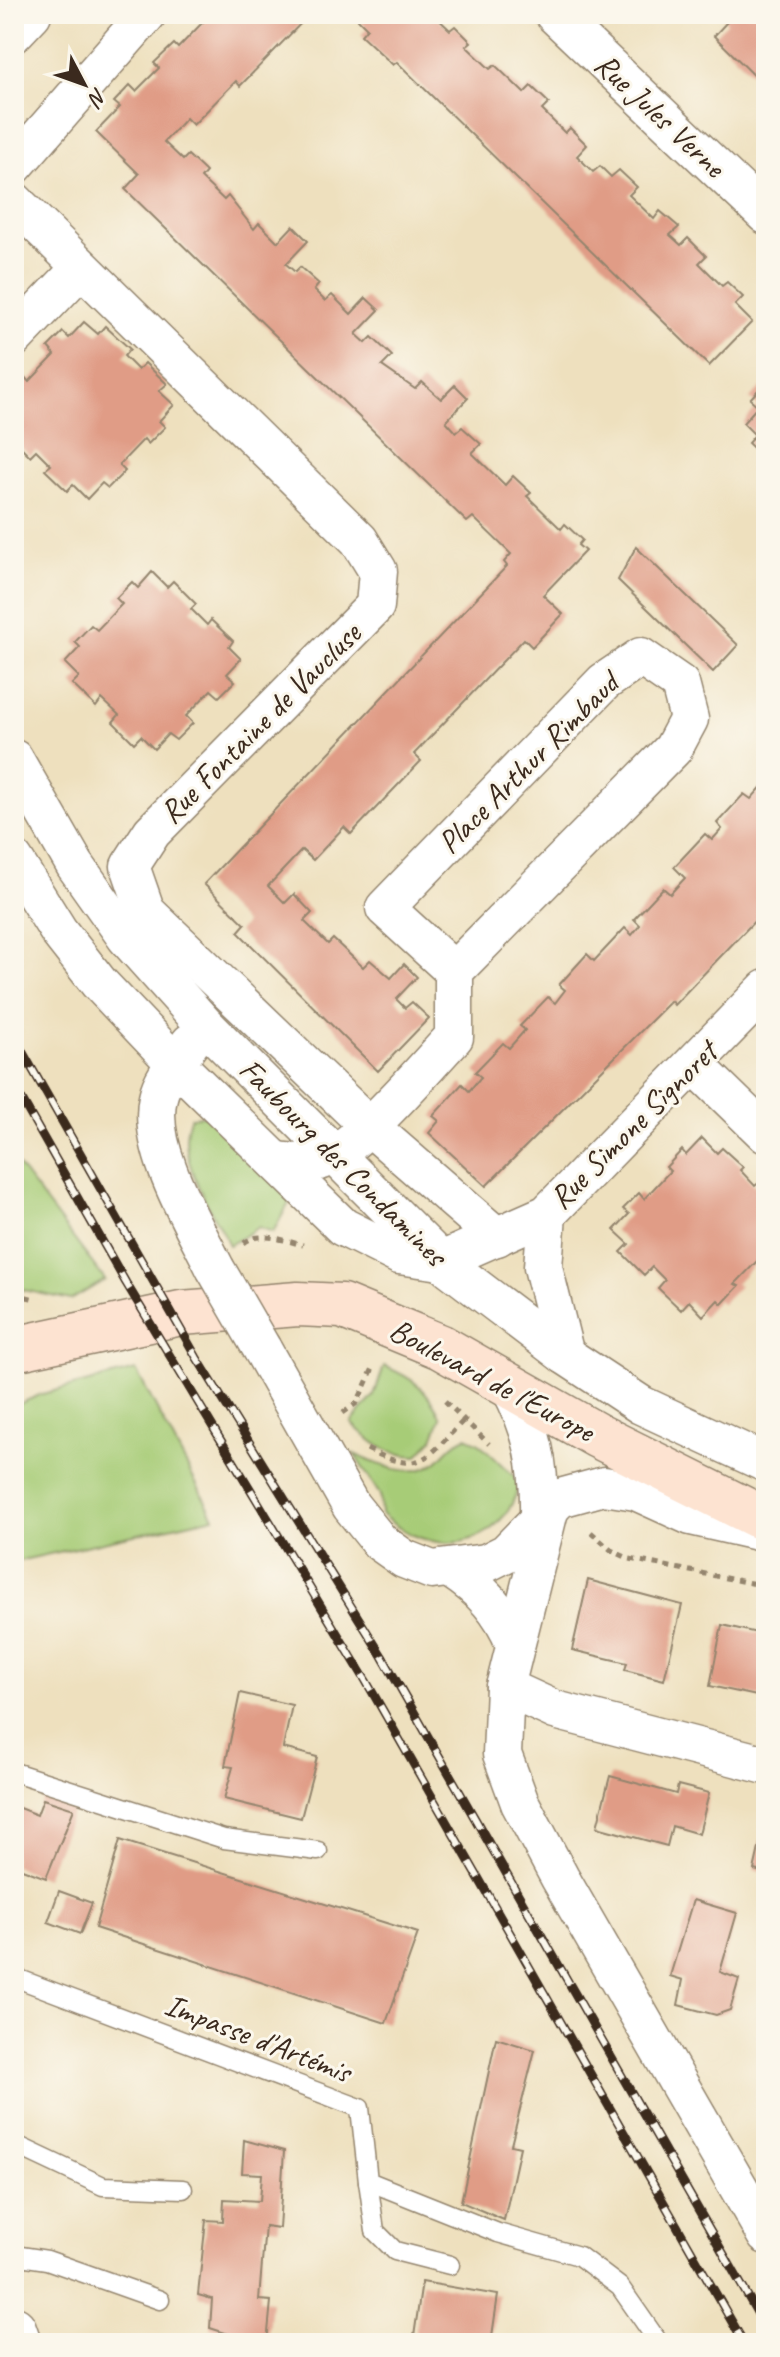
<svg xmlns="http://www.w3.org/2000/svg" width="780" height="2357" font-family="Caveat,sans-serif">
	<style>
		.green { fill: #a7cc77; stroke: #717b4a; stroke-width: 2 }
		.building { fill: #e09c86 }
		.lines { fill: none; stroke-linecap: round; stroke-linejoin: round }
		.service-casing { stroke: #94856e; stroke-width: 21 }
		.minor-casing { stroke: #94856e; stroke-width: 41 }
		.tertiary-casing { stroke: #94856e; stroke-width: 47 }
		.secondary-casing { stroke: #94856e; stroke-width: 47 }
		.path { stroke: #94856e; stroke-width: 5; stroke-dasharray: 6 6; stroke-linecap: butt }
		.service { stroke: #fff; stroke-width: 18 }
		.minor { stroke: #fff; stroke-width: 38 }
		.tertiary { stroke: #fff; stroke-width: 44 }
		.secondary { stroke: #fde3d1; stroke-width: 44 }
		.rail-casing { stroke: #3b2a1e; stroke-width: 9 }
		.rail { stroke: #fbf7ec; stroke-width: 6; stroke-dasharray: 18; stroke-linecap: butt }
		.minor-bridge-casing { stroke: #94856e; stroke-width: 41; stroke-linecap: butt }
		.minor-bridge { stroke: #fff; stroke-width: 38 }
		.labels { text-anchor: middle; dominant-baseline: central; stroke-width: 6; stroke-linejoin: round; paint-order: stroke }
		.street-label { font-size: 32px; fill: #3b2a1e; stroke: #fbf7ec }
	</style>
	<rect width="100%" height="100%" fill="#fbf7ec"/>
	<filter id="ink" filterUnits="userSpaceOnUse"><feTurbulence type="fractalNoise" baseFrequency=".0125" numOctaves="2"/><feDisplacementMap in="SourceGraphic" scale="16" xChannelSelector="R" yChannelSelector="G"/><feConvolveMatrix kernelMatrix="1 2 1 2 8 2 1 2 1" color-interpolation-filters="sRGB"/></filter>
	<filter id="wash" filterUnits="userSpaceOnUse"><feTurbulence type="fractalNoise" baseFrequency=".006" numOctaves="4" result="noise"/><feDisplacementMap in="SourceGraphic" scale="32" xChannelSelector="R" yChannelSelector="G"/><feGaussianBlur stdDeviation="1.8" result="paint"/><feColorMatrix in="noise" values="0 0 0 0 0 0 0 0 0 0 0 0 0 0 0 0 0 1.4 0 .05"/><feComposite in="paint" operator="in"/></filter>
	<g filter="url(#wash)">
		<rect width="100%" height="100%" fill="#eee0be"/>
		<!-- green -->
		<g class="green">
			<path d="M212 1115 292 1198 273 1232 259 1227 229 1245C212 1210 172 1155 191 1117Z"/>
			<path d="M14 1160 105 1280 71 1300 14 1288Z"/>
			<path d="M384 1366C413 1378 428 1389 441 1418L433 1439 417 1456C386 1455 372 1443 351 1423L374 1396Z"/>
			<path d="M136 1370 214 1517 14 1562V1406L42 1394Z"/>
			<path d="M466 1437 478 1442 520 1482C502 1553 430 1559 381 1514L380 1495 354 1454C378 1465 415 1481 437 1461 448 1451 452 1443 466 1437Z"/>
		</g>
		<g id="blocks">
			<!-- building -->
			<g class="building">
				<path d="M197 14H310L240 86 236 81 193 125 186 118 164 142 183 160 188 155 206 172 201 178 224 200 228 196 254 229 259 223 278 242 293 226 308 241 286 264 295 272 300 267 319 284 314 290 325 301 332 295 351 314 366 298 379 310 356 334 366 343 372 337 392 356 382 366 415 389 422 382 441 399 455 385 468 398 446 421 456 432 462 427 481 444 472 453 505 485 513 476 531 493 527 496 561 529 565 524 582 540 578 545 585 551 543 595 563 614 532 647 524 639 414 754 421 761 351 834 344 827 313 860 302 850 268 886 285 903 294 894 312 913 304 921 328 944 333 939 363 967 370 960 391 978 404 964 417 977 396 999 405 1008 412 1002 429 1018 378 1071 238 932 245 924 204 884 507 566 504 562 511 554 473 517 467 522 125 189 139 174 96 132 120 107 114 102 130 85 136 91 159 68 154 63 174 44 178 48 204 21Z"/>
				<path d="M353 14H433L450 30 455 26 471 42 466 46 490 69 495 65 524 93 531 86 549 103 542 110 565 133 570 128 587 145 577 156 593 172 600 166 611 177 619 170 637 187 629 195 654 219 660 211 679 227 670 235 681 245 688 238 706 256 699 263 722 286 727 282 743 297 735 305 752 322 709 366 397 62 393 65 361 35 367 28Z"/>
				<path d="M719 14H766V87L714 36 727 22Z"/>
				<path d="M84 322 98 334 105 326 130 349 124 356 138 370 145 363 167 384 159 391 174 405 159 421 165 427 148 444 144 439 119 465 125 471 108 488 102 483 87 499 73 485 67 491 45 470 51 465 36 450 30 456 14 440V385L23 375 29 382 55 355 48 347 63 332 69 338Z"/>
				<path d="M761 387 766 392V460L748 443 755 435 743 423 758 406 750 399Z"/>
				<path d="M636 547 738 645 713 672 618 580Z"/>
				<path d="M152 572 167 587 173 581 196 604 191 609 207 625 211 620 233 641 229 647 241 659 227 674 235 681 219 697 211 690 186 716 193 723 176 740 168 734 154 749 141 736 134 743 113 722 119 715 102 699 96 707 72 684 79 677 65 663 80 647 75 642 91 625 97 630 122 604 116 598 132 582 138 588Z"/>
				<path d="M766 782V909L674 1005 671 1001 486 1186 429 1133 439 1121 433 1116 462 1084 469 1091 481 1077 475 1072 503 1043 509 1048 525 1030 520 1026 548 997 555 1003 565 990 559 985 587 954 594 961 625 928 632 935 640 925 634 919 663 888 670 894 685 878 674 867 705 834 712 840 722 829 717 823 744 794 751 799Z"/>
				<path d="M702 1138 717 1153 722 1148 743 1167 740 1170 755 1186 761 1181 766 1185V1259L761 1257 735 1284 739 1286 722 1304 718 1300 703 1316 689 1301 681 1310 658 1288 665 1280 652 1267 644 1275 621 1252 629 1244 614 1230 629 1214 623 1209 639 1193 644 1199 670 1171 666 1167 682 1150 686 1155Z"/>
				<path d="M588 1580 682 1605 664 1680 625 1670 627 1663 572 1650Z"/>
				<path d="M722 1625 766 1635V1698L710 1686Z"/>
				<path d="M240 1693 292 1705 283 1748 317 1757 301 1818 224 1799 233 1767 225 1766Z"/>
				<path d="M610 1776 676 1794 678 1785 709 1793 699 1834 672 1826 667 1846 597 1827Z"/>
				<path d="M43 1799 74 1809 46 1878 14 1866V1806L37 1815Z"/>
				<path d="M765 1822H766V1873L754 1870Z"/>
				<path d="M120 1840 418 1933 386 2023 95 1928Z"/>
				<path d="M59 1891 92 1903 80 1934 48 1922Z"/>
				<path d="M693 1900 737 1913 720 1972 739 1979 730 2010 716 2015 678 2005 683 1980 670 1976Z"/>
				<path d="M496 2038 535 2050 511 2145 520 2147 504 2220 461 2202Z"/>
				<path d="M244 2140 284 2151 279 2228 265 2226 259 2300 271 2301 267 2343H256L210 2328 212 2299 198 2295 206 2220 223 2221 224 2199 260 2201 262 2174 242 2173Z"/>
				<path d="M422 2282 498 2295 491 2343H413Z"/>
			</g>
		</g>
	</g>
	<g filter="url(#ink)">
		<use href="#blocks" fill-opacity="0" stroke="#94856e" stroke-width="2"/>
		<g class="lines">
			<defs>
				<g id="service">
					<path d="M14 1772 224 1839 318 1851"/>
					<path d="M14 1977 360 2108 368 2181 498 2233 579 2256 620 2287 659 2343"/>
					<path d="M14 2144 103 2186 183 2189"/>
					<path d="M368 2181 375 2231 395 2251 450 2265"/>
					<path d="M14 2255 47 2260 160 2300"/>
				</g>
				<g id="minor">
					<path d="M554 14 766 215"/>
					<path d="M14 33 32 14"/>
					<path d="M14 166 147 14"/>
					<path d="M14 201 359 540 378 571 375 606 152 832 130 866 146 912 368 1125 497 1237"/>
					<path d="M14 338 81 268"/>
					<path d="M14 759 75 865 126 937 203 1023 441 1261 565 1355 641 1405 766 1463"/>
					<path d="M14 860 59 932 99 983 176 1064 343 1227 399 1255 441 1261 547 1214 766 989"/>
					<path d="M190 1043C179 1059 162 1078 158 1097 146 1148 193 1223 215 1268"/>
					<path d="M694 1064 766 1134"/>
					<path d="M276 1161C290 1162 305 1165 319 1161 354 1153 427 1065 454 1037V971L673 749 689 719 680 684 641 657 604 682 385 908 454 971"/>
					<path d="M547 1214 543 1267 565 1355"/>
					<path d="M262 1349 351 1506 380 1542 404 1559 432 1570 486 1563 506 1553 560 1498 604 1486 636 1491 691 1516 766 1533"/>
					<path d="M509 1385C533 1431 540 1463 539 1515"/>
					<path d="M550 1507 505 1687 502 1754 520 1803 560 1878 766 2235"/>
					<path d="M452 1570C482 1590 501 1610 515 1644"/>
					<path d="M505 1687 555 1710 766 1765"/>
				</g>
				<path id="tertiary" d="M14 2329 19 2343"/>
				<path id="secondary" d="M14 1349 181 1313 298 1304 342 1306 441 1347 598 1436 766 1520"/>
			</defs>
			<!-- service casing -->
			<use href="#service" class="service-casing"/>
			<!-- minor casing -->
			<use href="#minor" class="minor-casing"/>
			<!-- tertiary casing -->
			<use href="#tertiary" class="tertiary-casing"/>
			<!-- secondary casing -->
			<use href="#secondary" class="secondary-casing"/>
			<!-- path -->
			<g class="path">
				<path d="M244 1243C260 1230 285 1241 303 1245"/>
				<path d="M14 1294 35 1299"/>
				<path d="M445 1401 489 1444"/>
				<path d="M343 1413 357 1403 374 1366"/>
				<path d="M367 1449C421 1476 426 1459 463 1421"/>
				<path d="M591 1532 611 1550 630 1559 766 1586"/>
			</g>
			<!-- service -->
			<use href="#service" class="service"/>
			<!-- minor -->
			<use href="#minor" class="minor"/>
			<!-- tertiary -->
			<use href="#tertiary" class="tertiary"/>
			<!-- secondary -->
			<use href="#secondary" class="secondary"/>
			<defs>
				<g id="rail">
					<path d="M14 1037 197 1358 382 1656 766 2328"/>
					<path d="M14 1086 126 1283 366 1681 744 2343"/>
				</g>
			</defs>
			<!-- rail casing -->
			<use href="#rail" class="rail-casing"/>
			<!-- rail -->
			<use href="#rail" class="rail"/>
			<defs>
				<path id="minor-bridge" d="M215 1268 262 1349"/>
			</defs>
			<!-- minor-bridge casing -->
			<use href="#minor-bridge" class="minor-bridge-casing"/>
			<!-- minor-bridge -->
			<use href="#minor-bridge" class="minor-bridge"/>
		</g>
	</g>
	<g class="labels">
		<!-- street labels -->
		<g class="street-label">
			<text transform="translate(660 115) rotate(43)">Rue Jules Verne</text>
			<text transform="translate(260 723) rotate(-45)">Rue Fontaine de Vaucluse</text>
			<text transform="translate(528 763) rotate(-45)">Place Arthur Rimbaud</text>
			<text transform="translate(633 1125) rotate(-45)">Rue Simone Signoret</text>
			<text transform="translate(343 1162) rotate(45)">Faubourg des Condamines</text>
			<text transform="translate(492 1380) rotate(28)">Boulevard de l'Europe</text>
			<text transform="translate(258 2038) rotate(21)">Impasse d'Artémis</text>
		</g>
	</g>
	<!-- margin -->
	<rect width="780" height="2357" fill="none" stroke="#fbf7ec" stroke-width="48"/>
	<!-- north arrow -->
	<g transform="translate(84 84) rotate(131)" stroke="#fbf7ec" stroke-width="6" paint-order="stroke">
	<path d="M0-6L14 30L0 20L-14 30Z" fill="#3b2a1e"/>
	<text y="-12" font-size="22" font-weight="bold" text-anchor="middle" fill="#3b2a1e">N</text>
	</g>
</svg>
